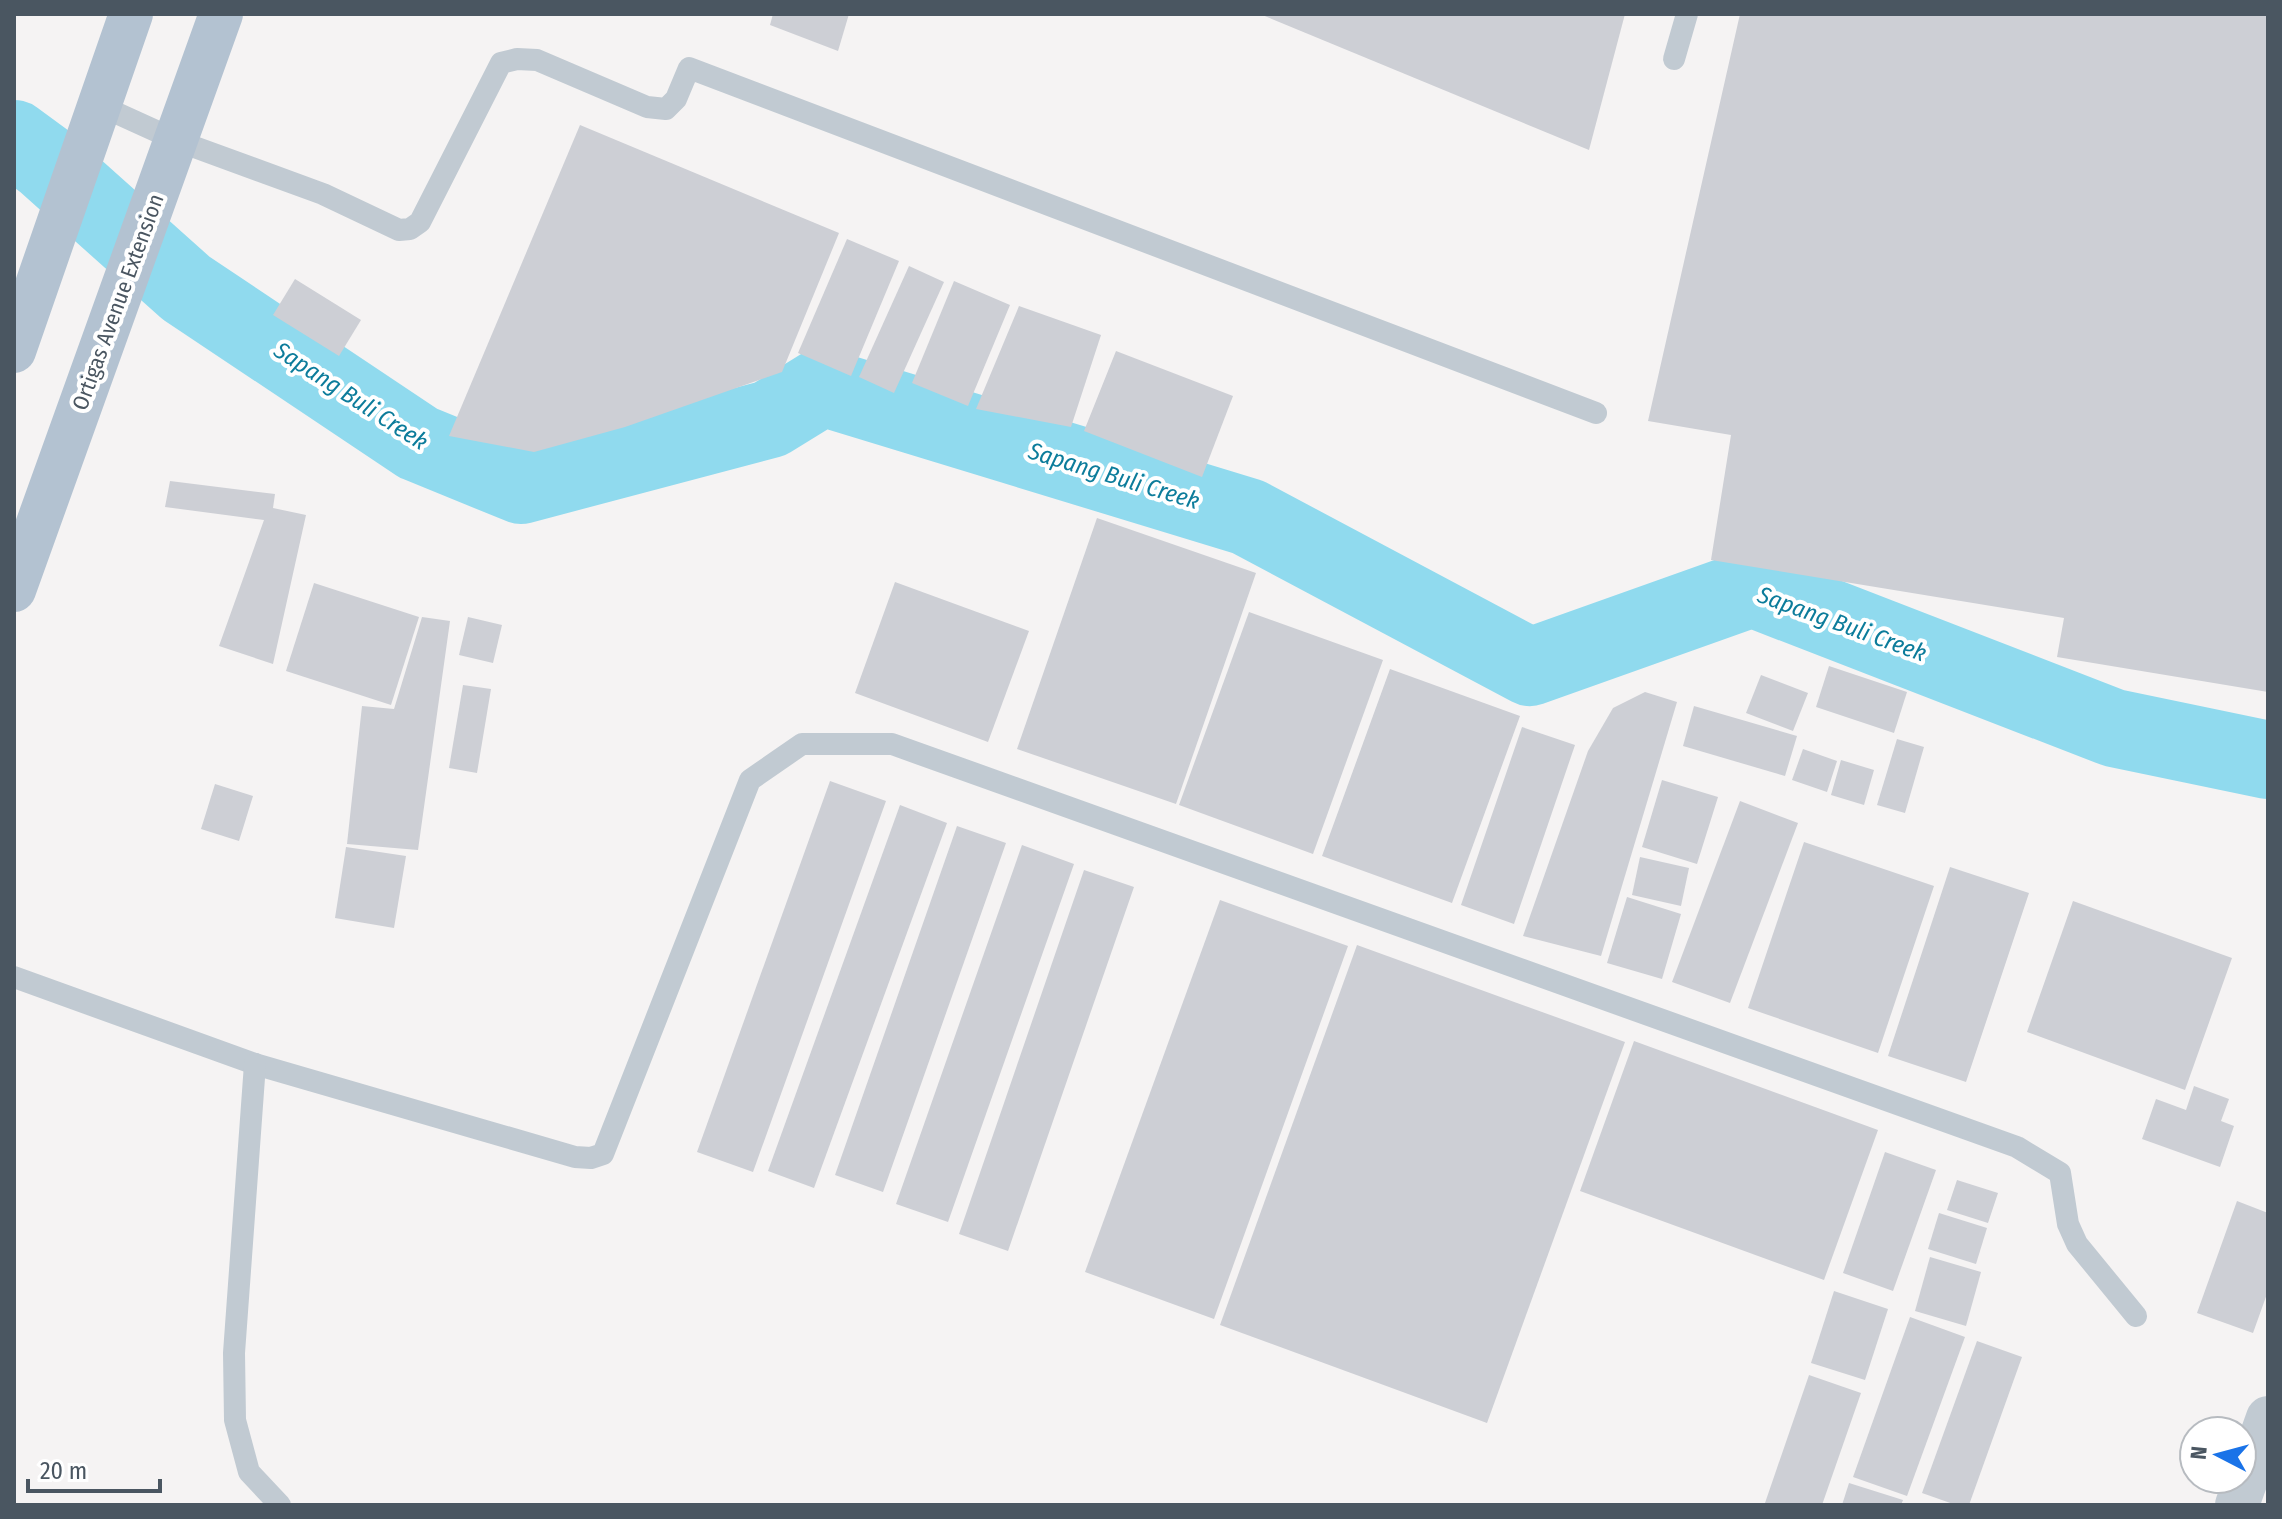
<svg xmlns="http://www.w3.org/2000/svg" width="2282" height="1519" font-family="'Fira Sans Condensed',sans-serif">
	<style>
		.lines { fill: none; stroke-linecap: round; stroke-linejoin: round }
		.river { stroke: #90daee; stroke-width: 78 }
		.building { fill: #cdcfd5 }
		.service { stroke: #c1cad2; stroke-width: 22 }
		.minor { stroke: #c1cad2; stroke-width: 44 }
		.primary { stroke: #b3c2d1; stroke-width: 44 }
		.labels { text-anchor: middle; dominant-baseline: central; stroke-width: 8; stroke-linejoin: round; paint-order: stroke }
		.street-label { font-size: 22px; fill: #4a5661; stroke: #fff }
		.water-label { font-size: 24px; font-style: italic; fill: #0c7c9b; stroke: #fff }
	</style>
	<rect width="100%" height="100%" fill="#f5f3f3"/>
	<g class="lines">
		<!-- river -->
		<path class="river" d="M14 139 44 161 186 288 418 443 521 485 770 419 822 387 1248 517 1530 667 1752 588 2114 728 2268 760"/>
	</g>
	<!-- building -->
	<g class="building">
		<path d="M773 14H849L838 51 770 25Z"/>
		<path d="M1260 14H1625L1589 150Z"/>
		<path d="M1740 14H2268V692L2057 657 2064 618 1711 560 1731 435 1648 421Z"/>
		<path d="M580 125 839 233 782 372 625 427 534 452 449 436Z"/>
		<path d="M847 239 899 261 851 376 798 353Z"/>
		<path d="M909 266 944 282 894 393 859 377Z"/>
		<path d="M295 279 361 320 339 356 273 315Z"/>
		<path d="M954 281 1010 305 968 406 912 383Z"/>
		<path d="M1019 306 1101 335 1071 427 976 409Z"/>
		<path d="M1116 351 1233 396 1202 477 1084 431Z"/>
		<path d="M170 481 275 494 273 508 306 515 273 664 219 646 264 520 165 507Z"/>
		<path d="M1097 518 1256 573 1176 804 1017 749Z"/>
		<path d="M895 582 1029 631 988 742 855 693Z"/>
		<path d="M314 583 419 617 391 705 286 671Z"/>
		<path d="M1249 612 1383 660 1313 854 1179 805Z"/>
		<path d="M422 617 450 621 418 850 347 844 362 706 394 709Z"/>
		<path d="M468 617 502 625 493 663 459 655Z"/>
		<path d="M1829 666 1907 692 1894 733 1816 707Z"/>
		<path d="M1390 669 1520 716 1452 903 1322 856Z"/>
		<path d="M1761 675 1808 693 1793 731 1746 713Z"/>
		<path d="M463 685 491 689 477 773 449 768Z"/>
		<path d="M1645 692 1677 702 1601 956 1523 936 1588 751 1613 708Z"/>
		<path d="M1694 706 1797 736 1785 776 1683 746Z"/>
		<path d="M1522 727 1575 745 1514 924 1461 905Z"/>
		<path d="M1897 739 1924 747 1905 813 1877 805Z"/>
		<path d="M1803 749 1837 761 1827 792 1792 780Z"/>
		<path d="M1841 760 1874 770 1864 805 1831 795Z"/>
		<path d="M1662 780 1718 797 1697 864 1642 847Z"/>
		<path d="M830 781 886 801 753 1172 697 1152Z"/>
		<path d="M215 784 253 796 239 841 201 829Z"/>
		<path d="M1740 801 1798 823 1730 1003 1672 982Z"/>
		<path d="M900 805 947 823 814 1188 768 1171Z"/>
		<path d="M957 826 1006 843 883 1192 835 1175Z"/>
		<path d="M1804 842 1934 886 1878 1053 1748 1008Z"/>
		<path d="M1022 845 1074 864 948 1222 896 1204Z"/>
		<path d="M346 847 406 856 394 928 335 918Z"/>
		<path d="M1640 857 1689 868 1681 906 1632 895Z"/>
		<path d="M1950 867 2029 893 1966 1082 1888 1056Z"/>
		<path d="M1084 870 1134 887 1008 1251 959 1234Z"/>
		<path d="M1627 897 1681 914 1662 979 1607 963Z"/>
		<path d="M1220 900 1348 946 1214 1319 1085 1272Z"/>
		<path d="M2073 901 2232 958 2185 1090 2027 1032Z"/>
		<path d="M1357 945 1625 1042 1487 1423 1220 1325Z"/>
		<path d="M1634 1041 1878 1130 1824 1280 1580 1191Z"/>
		<path d="M2194 1086 2229 1099 2221 1121 2234 1126 2220 1167 2142 1139 2156 1099 2186 1110Z"/>
		<path d="M1885 1152 1936 1170 1893 1291 1843 1273Z"/>
		<path d="M1957 1180 1998 1193 1988 1223 1947 1210Z"/>
		<path d="M2237 1201 2268 1213V1291L2253 1333 2197 1313Z"/>
		<path d="M1939 1213 1987 1228 1976 1264 1928 1249Z"/>
		<path d="M1930 1257 1981 1272 1966 1326 1915 1311Z"/>
		<path d="M1834 1291 1888 1309 1865 1380 1811 1363Z"/>
		<path d="M1910 1317 1965 1337 1907 1496 1853 1477Z"/>
		<path d="M1977 1341 2022 1357 1969 1505H1956L1922 1493Z"/>
		<path d="M1809 1375 1861 1393 1822 1505H1771L1765 1503Z"/>
		<path d="M1849 1483 1903 1500 1901 1505H1842Z"/>
	</g>
	<g class="lines">
		<!-- service -->
		<g class="service">
			<path d="M1674 59 1687 14"/>
			<path d="M101 106 178 141 323 194 399 230 410 229 420 222 501 63 517 59 537 60 647 107 666 109 676 99 689 68 1596 413"/>
			<path d="M14 977 255 1064 575 1157 591 1158 603 1154 750 780 802 744H892L2017 1147 2060 1173 2068 1224 2077 1244 2136 1316"/>
			<path d="M255 1064 234 1353 235 1420 249 1472 280 1505"/>
		</g>
		<!-- minor -->
		<path class="minor" d="M2237 1505 2268 1418"/>
		<!-- primary -->
		<g class="primary">
			<path d="M14 351 131 14"/>
			<path d="M14 590 221 14"/>
		</g>
	</g>
	<g class="labels">
		<!-- street labels -->
		<g class="street-label">
			<text transform="translate(118 302) rotate(-70)">Ortigas Avenue Extension</text>
		</g>
		<!-- water labels -->
		<g class="water-label">
			<text transform="translate(351 396) rotate(33)">Sapang Buli Creek</text>
			<text transform="translate(1114 476) rotate(17)">Sapang Buli Creek</text>
			<text transform="translate(1842 624) rotate(20)">Sapang Buli Creek</text>
		</g>
	</g>
	<!-- border -->
	<rect width="2282" height="1519" fill="none" stroke="#4a5661" stroke-width="32"/>
	<!-- north arrow -->
	<g transform="translate(2218 1455) rotate(276)"><circle r="38" fill="#ffffff" stroke="#b7bbc0" stroke-width="2"/>
	<path d="M0-6L14 30L0 20L-14 30Z" fill="#1a73e8"/>
	<text y="-12" font-size="22" font-weight="bold" text-anchor="middle" fill="#4a5661">N</text>
	</g>
	<!-- scale -->
	<path d="M28 1479v12h132v-12" fill="none" stroke="#4a5661" stroke-width="4"/>
	<text x="40" y="1479" font-size="24" fill="#4a5661" stroke="#ffffff" stroke-width="6" paint-order="stroke">20 m</text>
</svg>
